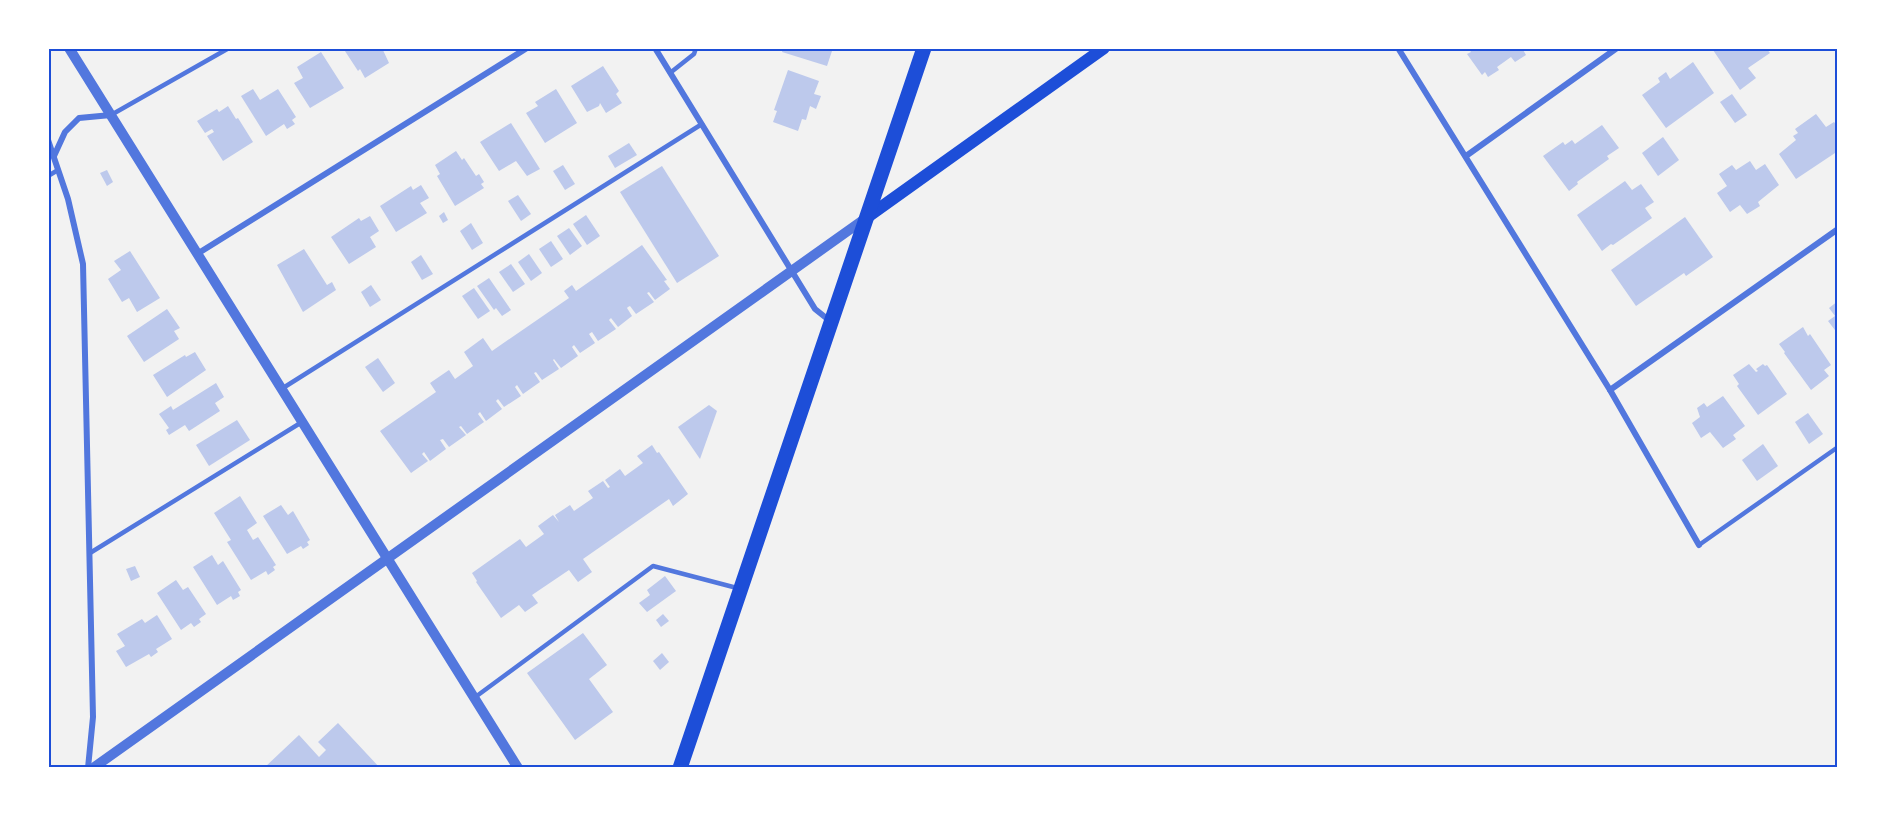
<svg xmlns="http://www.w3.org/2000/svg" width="1886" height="816" font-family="'PT Sans',sans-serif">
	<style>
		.building { fill: #bdc9ec }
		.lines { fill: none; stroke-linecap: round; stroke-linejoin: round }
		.service { stroke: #5277de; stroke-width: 4.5 }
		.minor { stroke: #5277de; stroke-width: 6 }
		.tertiary { stroke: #5277de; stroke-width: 10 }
		.secondary { stroke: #1d4ed8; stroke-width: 12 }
		.primary { stroke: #1d4ed8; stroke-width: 15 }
		.neatline { fill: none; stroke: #1d4ed8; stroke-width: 2 }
	</style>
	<rect width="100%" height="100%" fill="#f2f2f2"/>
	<!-- building -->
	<g class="building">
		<path d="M343 48H382L389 63 365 78 360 69 358 71Z"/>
		<path d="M783 48H833L827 66 782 52Z"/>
		<path d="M1468 48H1522L1526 55 1515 62 1511 57 1497 67 1499 70 1488 77 1485 72 1482 75 1467 54 1471 52Z"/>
		<path d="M1716 48H1766L1770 53 1748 68 1756 78 1740 90 1713 50Z"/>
		<path d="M321 52 344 88 310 108 294 83 303 78 297 67Z"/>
		<path d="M1693 62 1714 93 1666 128 1642 95 1660 82 1658 78 1666 72 1670 79Z"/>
		<path d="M603 66 619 91 616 94 622 103 606 113 600 103 599 106 587 112 571 86Z"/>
		<path d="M788 70 819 81 814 94 821 96 816 109 810 106 806 120 802 119 798 131 773 122 777 111 774 110Z"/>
		<path d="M253 89 260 100 278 89 296 117 292 120 295 124 287 129 284 124 266 136 241 96Z"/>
		<path d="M556 89 577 123 545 143 526 113 538 106 535 102Z"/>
		<path d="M1732 94 1747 115 1735 123 1720 102Z"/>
		<path d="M228 106 236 119 238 118 253 142 223 161 207 136 214 132 212 129 205 133 197 121 217 109 219 112Z"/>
		<path d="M1816 114 1826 127 1834 122 1838 127V151L1796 179 1779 154 1796 140 1793 136 1798 133 1795 129Z"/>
		<path d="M511 123 540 169 527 176 516 161 499 171 480 142Z"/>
		<path d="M1602 125 1619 148 1607 156 1609 159 1577 182 1578 184 1569 191 1543 156 1563 142 1565 145 1572 140 1575 144Z"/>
		<path d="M1663 137 1679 160 1658 176 1642 153Z"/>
		<path d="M629 143 637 155 615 168 608 156Z"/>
		<path d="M456 151 462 160 464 158 476 176 479 174 484 182 481 184 484 188 455 206 437 176 440 174 435 165Z"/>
		<path d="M1750 161 1756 170 1765 164 1779 185 1758 202 1760 206 1747 214 1740 205 1730 212 1717 193 1727 186 1719 174 1732 165 1736 170Z"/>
		<path d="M563 165 575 184 565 190 553 171Z"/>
		<path d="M662 166 719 256 677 283 620 192Z"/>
		<path d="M107 170 113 182 107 186 100 173Z"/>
		<path d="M1625 181 1632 190 1641 184 1654 202 1645 208 1652 218 1613 245 1611 244 1602 251 1577 215Z"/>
		<path d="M421 185 429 198 420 203 427 213 396 232 380 206 411 186 413 190Z"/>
		<path d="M518 195 531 214 521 221 508 201Z"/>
		<path d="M444 212 448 220 443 223 439 216Z"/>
		<path d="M586 215 600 236 587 245 573 224Z"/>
		<path d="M370 216 379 231 370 237 376 247 349 264 331 237 359 218 361 221Z"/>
		<path d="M1685 217 1713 257 1686 276 1684 273 1636 306 1611 270Z"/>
		<path d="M471 223 483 243 472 250 460 231Z"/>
		<path d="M569 228 582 246 570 255 557 236Z"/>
		<path d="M551 241 563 259 551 267 539 249Z"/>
		<path d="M642 245 667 280 664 281 670 289 655 300 649 292 647 293 654 302 636 314 630 306 628 307 627 308 632 316 618 327 611 318 609 320 616 329 598 341 592 332 589 334 595 343 580 353 574 345 572 347 578 356 561 368 554 359 553 360 559 369 542 380 536 372 534 373 540 382 523 394 517 385 515 387 521 396 504 407 498 399 496 401 502 409 486 421 480 412 478 414 484 422 467 434 461 426 459 427 466 435 449 447 443 439 440 440 446 449 430 461 424 452 422 454 428 461 411 473 380 431 436 392 430 383 449 370 455 379 473 366 464 352 483 338 492 351 569 298 564 291 572 285 576 291Z"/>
		<path d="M304 249 327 285 332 282 336 290 303 312 277 265Z"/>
		<path d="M130 251 160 298 137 312 129 298 122 302 108 279 121 270 114 261Z"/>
		<path d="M529 254 542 273 531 281 518 262Z"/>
		<path d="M421 255 433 274 422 280 411 262Z"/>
		<path d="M511 264 525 284 513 292 499 272Z"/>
		<path d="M489 278 511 310 502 316 496 308 494 310 477 286Z"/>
		<path d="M371 285 381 300 370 307 361 292Z"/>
		<path d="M474 288 490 311 478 319 462 296Z"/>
		<path d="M1838 301V334L1828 321 1835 316 1829 308Z"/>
		<path d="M167 309 180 328 174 331 179 339 144 362 127 336Z"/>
		<path d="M1803 327 1808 336 1810 334 1831 365 1824 370 1829 376 1811 390 1784 353 1785 352 1779 344Z"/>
		<path d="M195 352 206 370 167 397 153 375 185 355 186 357Z"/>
		<path d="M378 358 395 383 383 392 365 367Z"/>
		<path d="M1749 364 1756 372 1758 371 1756 369 1763 364 1765 366 1767 365 1787 394 1758 415 1737 386 1739 384 1733 375Z"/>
		<path d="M216 383 224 397 215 403 220 411 189 431 185 425 169 435 166 430 169 428 159 414 171 406 173 410Z"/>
		<path d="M1723 396 1745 426 1733 435 1736 439 1723 448 1710 432 1701 438 1692 423 1700 417 1697 408 1704 403 1707 407Z"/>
		<path d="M709 405 717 411 700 459 678 427Z"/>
		<path d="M1808 413 1823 434 1809 444 1795 422Z"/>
		<path d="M237 420 250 440 209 466 196 445Z"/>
		<path d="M1763 444 1778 466 1757 481 1742 460Z"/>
		<path d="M652 445 657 453 659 452 688 494 673 506 669 499 583 559 592 572 578 582 569 570 532 595 538 603 525 612 519 605 501 618 476 582 477 581 472 573 520 539 526 547 544 534 538 526 553 515 559 522 555 515 570 505 574 511 593 498 588 491 603 481 608 488 610 487 605 480 620 469 625 476 643 463 637 456Z"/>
		<path d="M240 496 257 523 247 530 253 540 258 537 276 565 273 567 275 570 268 575 266 571 251 580 227 542 231 540 214 513Z"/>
		<path d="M281 505 288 515 293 511 310 540 307 542 309 545 303 549 301 546 287 554 263 516Z"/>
		<path d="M212 555 218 565 223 561 241 590 238 592 240 596 233 600 231 596 217 605 193 567Z"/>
		<path d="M135 566 140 577 131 581 126 569Z"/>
		<path d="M665 576 676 591 647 612 639 603 650 595 647 590Z"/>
		<path d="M176 580 183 590 188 587 206 614 199 619 201 622 194 627 191 623 181 630 157 593Z"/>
		<path d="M663 614 669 621 661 627 656 620Z"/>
		<path d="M157 615 172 639 156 649 158 652 151 657 149 654 126 667 116 651 125 646 117 634 142 619 145 623Z"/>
		<path d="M583 633 607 665 589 679 613 712 575 740 527 673Z"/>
		<path d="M662 653 669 662 660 670 653 661Z"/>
		<path d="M338 723 380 768H264L299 735 319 757 326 750 318 742Z"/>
	</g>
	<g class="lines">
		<!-- service -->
		<g class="service">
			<path d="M670 73 694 54 696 48"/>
			<path d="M111 115 229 48"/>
			<path d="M48 176 58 170"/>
			<path d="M283 388 702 124"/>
			<path d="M1699 545 1838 447"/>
			<path d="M90 553 302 422"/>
			<path d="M474 698 653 566 737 588"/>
		</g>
		<!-- minor -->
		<g class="minor">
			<path d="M655 48 815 309 830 321"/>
			<path d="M1398 48 1610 390 1699 545"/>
			<path d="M48 140 68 199 83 264 93 717 88 768"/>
			<path d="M54 156 65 132 79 118 111 115"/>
			<path d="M1466 156 1617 48"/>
			<path d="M197 254 527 48"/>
			<path d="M1610 390 1838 229"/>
		</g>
		<!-- tertiary -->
		<g class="tertiary">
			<path d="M69 48 518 768"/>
			<path d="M93 768 866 218"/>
		</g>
		<!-- secondary -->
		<path class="secondary" d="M866 218 1104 48"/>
		<!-- primary -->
		<path class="primary" d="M680 768 924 48"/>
	</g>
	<!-- border -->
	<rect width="1886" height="816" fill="none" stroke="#ffffff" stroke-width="99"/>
	<rect x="50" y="50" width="1786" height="716" class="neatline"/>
</svg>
